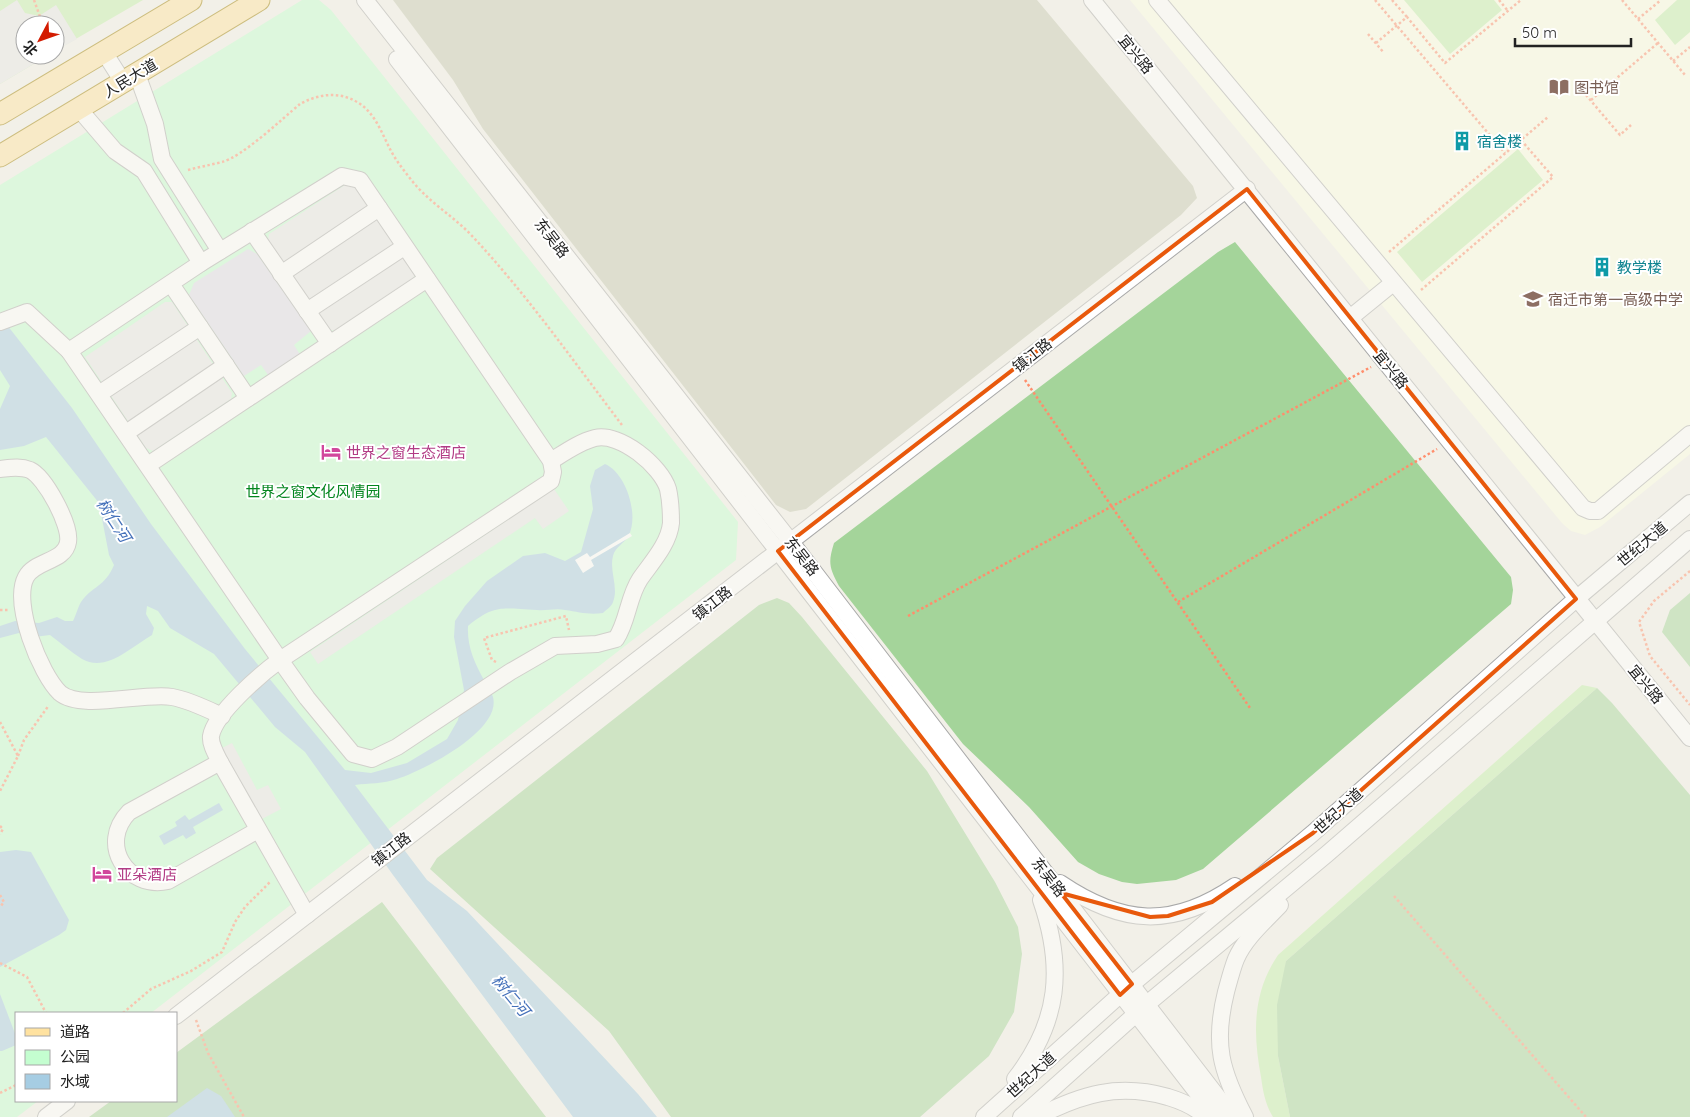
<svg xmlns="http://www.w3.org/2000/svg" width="1690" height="1117" font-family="Quicksand,'Noto Sans SC',sans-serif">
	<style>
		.education { fill: #fcffe4 }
		.construction { fill: #c5c8b2 }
		.grass { fill: #c4efab }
		.forest { fill: #a4d49a }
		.park { fill: #c4fed0 }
		.parking { fill: #e6e6e6 }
		.plaza { fill: #dddce9 }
		.water { fill: #a6cde3 }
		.pier { fill: #fff }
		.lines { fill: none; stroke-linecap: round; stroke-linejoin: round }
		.minor-casing { stroke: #a9a9a9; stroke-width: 18 }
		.major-casing { stroke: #9f7f00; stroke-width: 23 }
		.path { stroke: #ff8e6c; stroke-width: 2.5; stroke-dasharray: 2.5 2.5; stroke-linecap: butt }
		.minor { stroke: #fff; stroke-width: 16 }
		.major { stroke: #ffe2a0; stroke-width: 21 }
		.marked { fill: none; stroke: #e8590c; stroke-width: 4; stroke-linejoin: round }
		.labels { text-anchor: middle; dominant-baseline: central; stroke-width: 4; stroke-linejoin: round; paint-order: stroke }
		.street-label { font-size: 15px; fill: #222; stroke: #fff }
		.education-label { font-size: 15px; fill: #785e54; stroke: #fff; text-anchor: start }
		.culture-label { font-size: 15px; fill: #0d838f; stroke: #fff; text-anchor: start }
		.hotel-label { font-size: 15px; fill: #b23c85; stroke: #fff; text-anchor: start }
		.park-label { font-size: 15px; fill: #04861f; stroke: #fff }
		.water-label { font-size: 16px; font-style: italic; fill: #4571ba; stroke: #fff }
	</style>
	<rect width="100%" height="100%" fill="#f2f0e8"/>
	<!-- education -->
	<path class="education" d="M1130 0H1690V454L1600 527 1585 535 1571 531 1562 523Z"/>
	<!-- construction -->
	<path class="construction" d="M393 0H1037L1193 186 1197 198 1181 215 806 509 790 512 776 505 483 129 453 80Z"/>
	<!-- grass -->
	<g class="grass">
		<path d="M0 0H143L55 51V25H25V55H49L0 84Z"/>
		<path d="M1404 0H1494L1502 10 1450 54Z"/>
		<path d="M1677 0H1690V32L1675 45 1655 20Z"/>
		<path d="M1518 149 1543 180 1422 282 1397 252Z"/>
		<path d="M1582 685 1597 688 1286 961 1278 1056 1290 1117H1273C1265 1104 1263 1091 1261 1077 1253 1034 1252 993 1278 955Z"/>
	</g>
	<!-- forest -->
	<g class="forest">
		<path d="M1235 242 1511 577 1513 590 1511 604 1203 869 1176 880 1137 884 1122 882 1099 874 1078 862 1029 807 963 744 839 586C829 568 828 562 834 543L1218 252Z"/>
		<path d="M1690 593V667L1662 632 1670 610Z"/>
		<path d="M777 598 789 603 802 617 927 771 995 882 1018 927 1022 954 1014 1012 989 1056 920 1117H671L609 1031 430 869 437 858 759 605Z"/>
		<path d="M1597 688 1612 703 1690 795V1117H1290L1278 1056 1277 1005 1286 961Z"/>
		<path d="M382 902 546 1117H89L111 1101H176V1053Z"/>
	</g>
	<!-- park -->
	<path class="park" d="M302 0H319L331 10 738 522 736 560 151 1013H16V1101H38L17 1117H0V185Z"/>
	<!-- parking -->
	<g class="parking">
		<path d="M17 0 25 13 39 16 56 5 77 39 55 51V25H25V55H49L0 84V11Z"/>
		<path d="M348 183 355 186 415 275 412 280 337 331 330 330 268 240 269 234Z"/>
		<path d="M165 302H172L232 393 231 399 153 451 146 448 85 357Z"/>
		<path d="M554 489 569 511 543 529 535 518 318 664 310 652Z"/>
		<path d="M232 743 257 790 268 785 281 809 260 820 222 748Z"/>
	</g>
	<!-- plaza -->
	<path class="plaza" d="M248 249 257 254 311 331 294 345 304 361 273 382 261 365 244 376 189 295 194 283Z"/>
	<!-- water -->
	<g class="water">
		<path d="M0 316 72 408 151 524 245 649 345 770 371 773 407 763 447 739 458 720 464 690 454 637 455 621 465 606 487 581 523 556 545 553 565 561 581 552 593 509 590 486 595 470 605 464C626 473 639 514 629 535 625 543 615 547 613 556 609 571 619 587 613 602 612 606 606 610 603 613 588 615 579 612 565 610 556 608 546 611 537 610 503 609 496 603 468 626 467 646 474 662 484 680 486 685 491 691 493 697 502 731 422 771 397 779 383 784 369 783 355 785L427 880 467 911 638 1094 657 1117H573L393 875 305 752 275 727 214 654 170 628 158 611 147 606 146 614 154 628 152 635C131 647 106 673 82 659 71 652 61 643 50 635L34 637 19 633 0 638V626L15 621 39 623 57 617 65 621H73C76 615 78 607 81 602 92 586 105 587 114 565L109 555 99 503 46 437 24 446 0 450V409L10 386 0 370Z"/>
		<path d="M219 803 223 810 193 827 196 833 186 839 183 835 164 845 159 836 177 826 175 822 185 815 189 820Z"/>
		<path d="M16 850 31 852 69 920 66 930 59 935 0 967V852Z"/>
		<path d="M0 994 16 1036V1045L2 1051H0Z"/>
		<path d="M207 1088 221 1096 235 1117H167Z"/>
	</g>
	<!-- pier -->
	<path class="pier" d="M630 533 632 536 591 560 594 566 583 573 575 560 587 553 590 557Z"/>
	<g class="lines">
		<defs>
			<g id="minor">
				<path d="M365 0 791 542 1233 1117"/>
				<path d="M1092 0 1690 738"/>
				<path d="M1157 0 1583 508 1590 511H1598L1690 434"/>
				<path d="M104 52 123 82"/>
				<path d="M397 59 1216 1117"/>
				<path d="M137 74 155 124 162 159 220 251"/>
				<path d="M79 109 115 151 144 171 201 263"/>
				<path d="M342 176 360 180 551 461 553 472 551 481 280 660 69 351 201 263Z"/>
				<path d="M252 231 330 344"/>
				<path d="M281 274 379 208"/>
				<path d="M171 284 248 398"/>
				<path d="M307 311 404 247"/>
				<path d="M1350 318 1393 283"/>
				<path d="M0 322 27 312 69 351"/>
				<path d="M99 394 200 327"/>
				<path d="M126 433 226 365"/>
				<path d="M148 465 427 279"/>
				<path d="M0 469C10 468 20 466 30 470 45 477 71 525 68 542 65 562 35 560 26 577 12 603 40 674 60 693 81 711 144 692 172 697 189 700 207 709 222 716"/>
				<path d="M220 762 129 812C98 844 127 890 168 881L258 830"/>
				<path d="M1060 883C1122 925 1172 929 1235 886"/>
				<path d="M307 915 220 762C216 754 210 744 211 736 215 713 262 673 280 660L307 698 353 754 372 759 397 747 510 672 555 646 597 644 616 639C628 621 628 597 640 579 651 563 669 544 671 523 671 514 670 498 668 489 661 466 620 432 595 438 579 442 564 453 551 461"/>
				<path d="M176 1016 1247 189"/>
				<path d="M1015 1079C1060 1021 1064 967 1041 900"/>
				<path d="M46 1117 67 1101"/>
				<path d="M984 1117 1132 984 1313 833 1576 599 1690 503"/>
				<path d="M1021 1117 1147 1004 1327 854 1690 539"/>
				<path d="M1037 1117C1082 1094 1118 1083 1168 1097 1181 1101 1196 1107 1205 1117"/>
				<path d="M1245 1117C1221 1071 1213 1044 1226 992 1229 981 1232 969 1236 959 1245 938 1265 921 1280 905"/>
			</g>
			<g id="major">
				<path d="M0 114 191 0"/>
				<path d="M0 156 259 0"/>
			</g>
		</defs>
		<!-- minor casing -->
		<use href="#minor" class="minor-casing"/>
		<!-- major casing -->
		<use href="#major" class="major-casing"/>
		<!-- path -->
		<g class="path">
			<path d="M34 0 43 25"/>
			<path d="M1375 0 1505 153"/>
			<path d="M1392 0 1407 17"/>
			<path d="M1499 0 1508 11"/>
			<path d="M1622 0 1685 75"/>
			<path d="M1638 19 1661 0"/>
			<path d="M1368 34 1384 53"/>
			<path d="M1376 43 1407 17 1445 63 1521 0"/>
			<path d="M1673 61 1690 47"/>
			<path d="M1586 95 1620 135 1631 125"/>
			<path d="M1591 100 1658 43"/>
			<path d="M188 170C199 167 210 165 222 162 242 157 282 119 300 104 318 94 339 91 357 102 375 112 382 134 391 151 397 162 405 172 413 182 431 204 455 217 474 238 528 296 574 362 622 425"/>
			<path d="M1389 252 1548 117"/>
			<path d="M1421 290 1553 177 1521 140"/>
			<path d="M1025 380 1250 708"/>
			<path d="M1690 571 1654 601 1639 622 1650 656 1690 705"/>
			<path d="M1178 602 1437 449"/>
			<path d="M0 610H8"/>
			<path d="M908 616 1371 367"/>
			<path d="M496 662 492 660 484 638 566 616 569 630"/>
			<path d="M0 722 18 756 0 791"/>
			<path d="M18 756 24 740 49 705"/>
			<path d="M0 826 3 829 0 834"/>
			<path d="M0 895 4 902 0 907"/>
			<path d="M1394 896 1586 1117"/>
			<path d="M0 963 27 977 46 1013"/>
			<path d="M123 1013 151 989 191 971 222 952 235 922 245 907 270 882"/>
			<path d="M196 1020 208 1053 244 1117"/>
			<path d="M0 1093 16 1085"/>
		</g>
		<!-- minor -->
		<use href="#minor" class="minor"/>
		<!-- major -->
		<use href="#major" class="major"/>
	</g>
	<!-- marked area -->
	<path d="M0 0H1690V1117H0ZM1247 189 1576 599 1313 833 1212 902 1168 916 1150 917 1061 893 1132 984 1120 995 778 551Z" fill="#f2f0e8" fill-opacity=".55" fill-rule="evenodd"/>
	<path class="marked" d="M1247 189 1576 599 1313 833 1212 902 1168 916 1150 917 1061 893 1132 984 1120 995 778 551Z"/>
	<!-- icons -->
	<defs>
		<symbol id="library-bare" viewBox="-9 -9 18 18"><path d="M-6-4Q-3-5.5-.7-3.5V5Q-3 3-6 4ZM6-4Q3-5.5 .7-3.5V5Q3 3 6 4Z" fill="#8d6e63" stroke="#fff" stroke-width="2.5" paint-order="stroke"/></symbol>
		<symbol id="building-bare" viewBox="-9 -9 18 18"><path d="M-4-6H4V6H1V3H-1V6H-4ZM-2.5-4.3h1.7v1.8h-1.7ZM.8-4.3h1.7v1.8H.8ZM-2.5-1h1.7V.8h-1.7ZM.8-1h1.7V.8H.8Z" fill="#0f9aa8" stroke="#fff" stroke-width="2.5" paint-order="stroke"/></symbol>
		<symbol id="school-bare" viewBox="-9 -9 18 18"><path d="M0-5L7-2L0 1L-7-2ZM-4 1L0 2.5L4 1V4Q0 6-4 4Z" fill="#8d6e63" stroke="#fff" stroke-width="2.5" paint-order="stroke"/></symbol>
		<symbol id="hotel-bare" viewBox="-9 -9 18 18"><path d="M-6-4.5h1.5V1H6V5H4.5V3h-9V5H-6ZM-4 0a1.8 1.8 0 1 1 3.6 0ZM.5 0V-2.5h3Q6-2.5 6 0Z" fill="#d1479c" stroke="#fff" stroke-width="2.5" paint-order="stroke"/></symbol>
	</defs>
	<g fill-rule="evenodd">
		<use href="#library-bare" x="1545" y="73" width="28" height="28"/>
		<use href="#building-bare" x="1448" y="127" width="28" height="28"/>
		<use href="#building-bare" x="1588" y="253" width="28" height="28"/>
		<use href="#school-bare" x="1519" y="285" width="28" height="28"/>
		<use href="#hotel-bare" x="317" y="438" width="28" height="28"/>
		<use href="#hotel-bare" x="88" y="860" width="28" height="28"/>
	</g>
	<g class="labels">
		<!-- street labels -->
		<g class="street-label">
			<text transform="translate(1136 54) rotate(51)">宜兴路</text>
			<text transform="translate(130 78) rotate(-31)">人民大道</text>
			<text transform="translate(552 238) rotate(52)">东吴路</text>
			<text transform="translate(1032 355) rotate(-38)">镇江路</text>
			<text transform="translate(1391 369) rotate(51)">宜兴路</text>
			<text transform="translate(1642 544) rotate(-40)">世纪大道</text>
			<text transform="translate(802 556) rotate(52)">东吴路</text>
			<text transform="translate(712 603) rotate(-38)">镇江路</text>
			<text transform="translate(1646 684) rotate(51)">宜兴路</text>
			<text transform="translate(1338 811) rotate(-42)">世纪大道</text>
			<text transform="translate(391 849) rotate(-38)">镇江路</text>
			<text transform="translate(1049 877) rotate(52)">东吴路</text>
			<text transform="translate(1031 1075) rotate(-42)">世纪大道</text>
		</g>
		<!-- education labels -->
		<g class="education-label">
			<text x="1574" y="87">图书馆</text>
			<text x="1548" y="299">宿迁市第一高级中学</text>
		</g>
		<!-- culture labels -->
		<g class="culture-label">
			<text x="1477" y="141">宿舍楼</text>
			<text x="1617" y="267">教学楼</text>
		</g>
		<!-- hotel labels -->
		<g class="hotel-label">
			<text x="346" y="452">世界之窗生态酒店</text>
			<text x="117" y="874">亚朵酒店</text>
		</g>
		<!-- park labels -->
		<g class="park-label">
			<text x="313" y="491">世界之窗文化风情园</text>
		</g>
		<!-- water labels -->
		<g class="water-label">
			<text transform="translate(114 520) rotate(57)">树仁河</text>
			<text transform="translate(511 995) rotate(50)">树仁河</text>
		</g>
	</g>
	<!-- legend -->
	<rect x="15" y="1012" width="162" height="90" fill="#ffffff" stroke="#a7a7a7"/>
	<rect x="25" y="1028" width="25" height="8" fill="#ffe2a0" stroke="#a7a7a7"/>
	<text x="60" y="1037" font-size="15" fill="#222222">道路</text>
	<rect x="25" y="1050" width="25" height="15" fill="#c4fed0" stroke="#a7a7a7"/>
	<text x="60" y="1062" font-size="15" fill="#222222">公园</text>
	<rect x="25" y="1074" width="25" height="15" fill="#a6cde3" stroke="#a7a7a7"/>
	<text x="60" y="1087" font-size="15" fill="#222222">水域</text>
	<!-- north arrow -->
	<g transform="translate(40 40) rotate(229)"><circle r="24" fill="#ffffff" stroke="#a7a7a7"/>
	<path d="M0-4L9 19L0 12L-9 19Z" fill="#d31b00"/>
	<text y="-8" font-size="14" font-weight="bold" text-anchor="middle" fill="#222222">北</text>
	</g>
	<!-- scale -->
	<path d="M1515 38v8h116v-8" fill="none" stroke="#222222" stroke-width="2.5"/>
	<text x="1522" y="38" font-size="15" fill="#222222" stroke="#ffffff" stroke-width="4" paint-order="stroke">50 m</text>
</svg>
